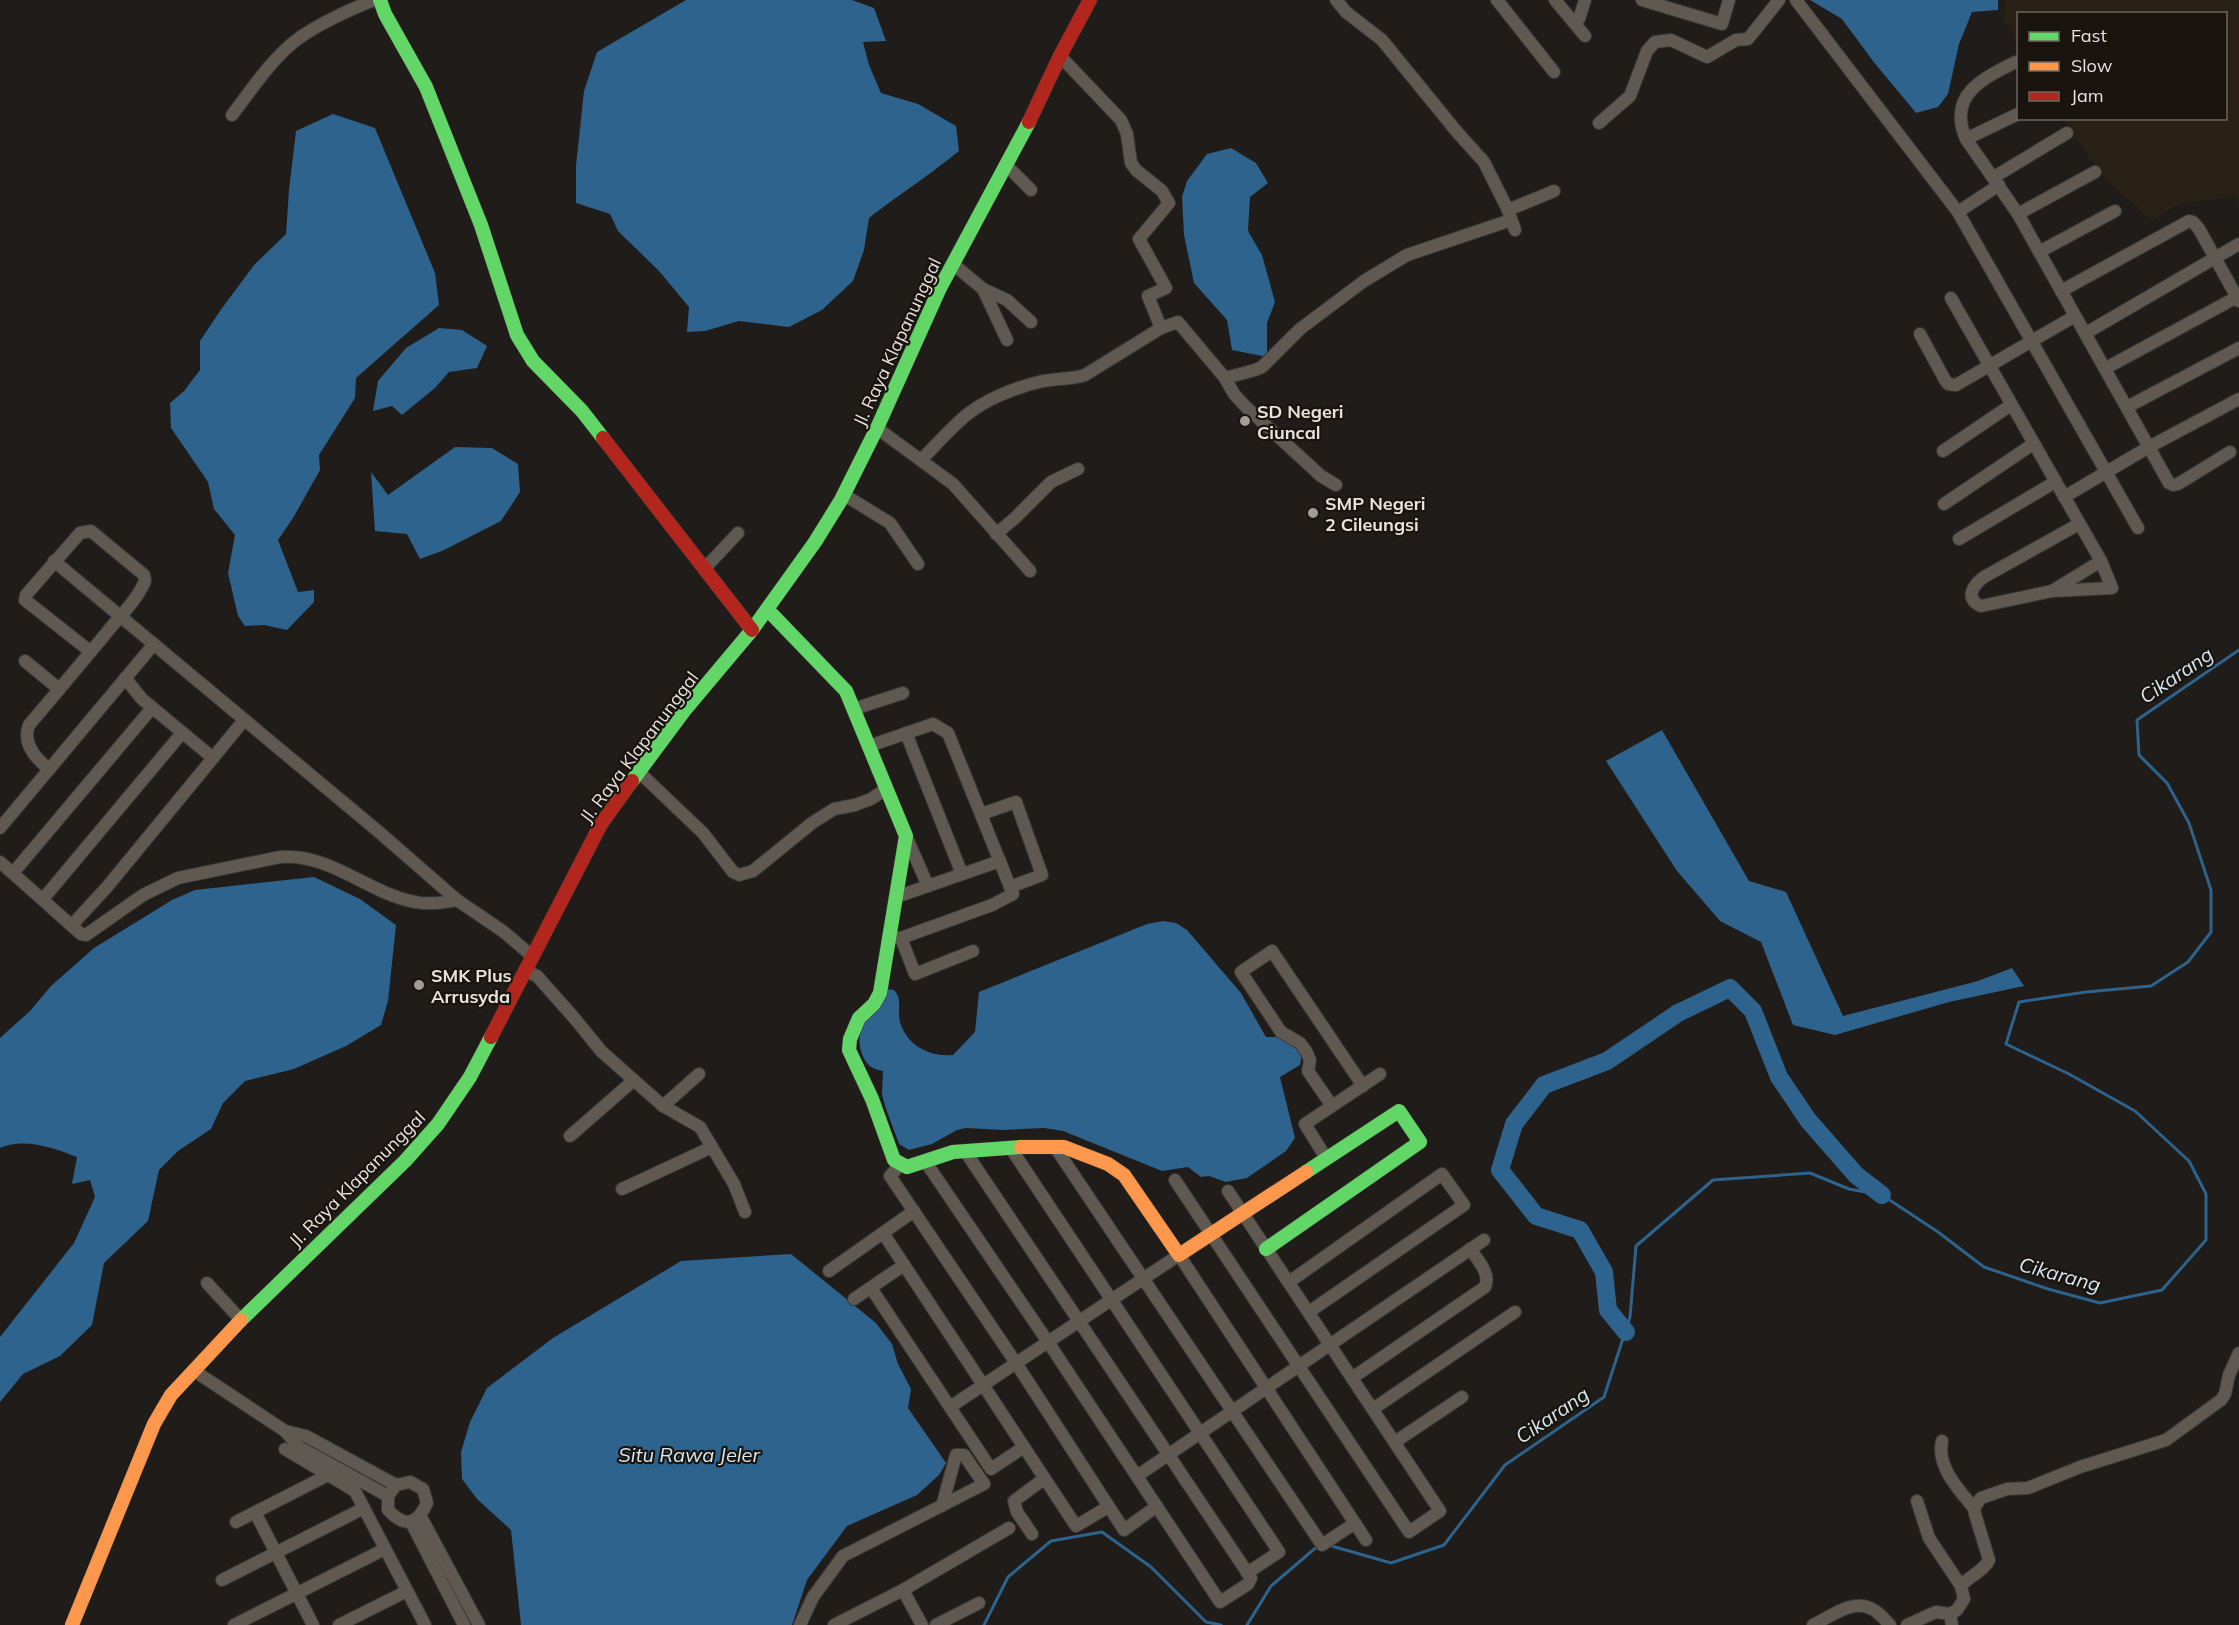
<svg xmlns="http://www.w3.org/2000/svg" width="2239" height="1625" font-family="Mulish,sans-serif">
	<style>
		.built { fill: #292016 }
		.water { fill: #2d638c }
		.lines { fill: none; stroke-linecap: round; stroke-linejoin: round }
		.stream { stroke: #2d638c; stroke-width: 3 }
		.river { stroke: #2d638c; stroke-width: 18 }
		.street-casing { stroke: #3a3835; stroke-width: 14 }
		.fast-casing { stroke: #3a3835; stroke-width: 15 }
		.slow-casing { stroke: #3a3835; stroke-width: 15 }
		.jam-casing { stroke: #3a3835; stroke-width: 15 }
		.street { stroke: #605952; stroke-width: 12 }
		.fast { stroke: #63d668; stroke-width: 14 }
		.slow { stroke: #ff974d; stroke-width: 14 }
		.jam { stroke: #b3261e; stroke-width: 14 }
		.poi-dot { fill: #a09d98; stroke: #19140d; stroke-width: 2 }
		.labels { text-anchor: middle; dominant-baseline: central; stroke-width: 4.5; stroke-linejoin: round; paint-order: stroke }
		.street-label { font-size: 18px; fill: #e6e2dd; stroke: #19140d }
		.poi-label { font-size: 18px; font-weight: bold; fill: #e6e2dd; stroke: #19140d; text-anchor: start }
		.water-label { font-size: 20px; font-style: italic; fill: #d6e6f3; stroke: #19140d }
	</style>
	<rect width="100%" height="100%" fill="#1f1c19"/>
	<!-- built -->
	<path class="built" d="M2005 0H2239V210L2235 196 2179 204 2152 221 2100 173 2063 119 2226 118V14H2018V44L2004 18Z"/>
	<!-- water -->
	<g class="water">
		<path d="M686 0H852L874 8 886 41 863 42 869 65 881 93 918 104 956 126 959 151C930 175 898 195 869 218L864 250 853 281 822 310 789 327 739 321 705 331 687 332 689 307 659 271 618 231 610 214 576 203V166L584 91 597 52Z"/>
		<path d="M1810 0H1998V10L1972 12 1959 44 1948 94 1938 107 1916 113 1873 61 1842 19Z"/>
		<path d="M333 114 375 128 435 273 439 305 356 378 355 398 319 455 320 470 293 518 278 540 298 592 314 590V602L287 630 264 625 245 626 238 616 228 573 235 535 214 509 208 482 171 428 170 403 184 391 200 370V341L220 311 254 265 286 234 289 190 296 131Z"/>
		<path d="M1231 148 1256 163 1268 183 1250 197 1248 231 1262 255 1275 302 1267 323V357L1232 350 1227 320 1194 283 1184 235 1182 197 1187 181 1207 154Z"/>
		<path d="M439 328 462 330 487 346 477 368 449 372 435 388 402 415 392 406 373 411 378 381 406 348Z"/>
		<path d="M455 447 492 448 518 464 520 492 501 521 442 551 420 559 407 534 375 531 371 472 388 495Z"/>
		<path d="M1662 730 1749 881 1786 892 1843 1016 1978 981 2012 968 2024 986 1949 1002 1835 1035 1793 1025 1761 942 1720 921 1677 871 1606 761Z"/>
		<path d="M314 877 360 899 396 925 388 1001 381 1025 346 1046 294 1069 245 1081 223 1103 211 1129 178 1151 159 1170 148 1221 104 1263 92 1325 60 1356 23 1374 0 1402V1337L74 1243 95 1197 90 1180 72 1184 77 1157C54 1148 25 1137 0 1148V1038L30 1011 51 986 94 948 172 900 195 890Z"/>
		<path d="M1163 921 1176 923 1187 930 1241 993 1266 1037H1286L1302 1054 1300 1065 1280 1077 1295 1138 1286 1151 1247 1178 1226 1182 1209 1176 1201 1177 1188 1167 1162 1171 1063 1131 1044 1128 1002 1130 966 1128 957 1130 932 1144 909 1150 899 1144 885 1106 882 1094 883 1071C872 1069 866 1065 862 1054 852 1029 874 1008 886 989L894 990C903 999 897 1010 900 1022 907 1046 930 1057 953 1055L975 1032 979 992 1147 924Z"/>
		<path d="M791 1254 876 1323 892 1344 898 1364 911 1389 908 1408 946 1463 939 1475 917 1495 847 1526 807 1580 792 1625H521L511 1530 477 1499 462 1479 461 1452 470 1422 487 1388 553 1338 681 1261Z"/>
	</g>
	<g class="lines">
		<!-- stream -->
		<g class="stream">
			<path d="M1328 1545 1391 1563 1444 1545 1505 1465 1604 1397 1630 1317 1636 1246 1713 1180 1810 1173 1849 1189 1882 1195 1938 1232 1984 1267 2048 1289 2100 1303 2162 1290 2206 1240V1194L2189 1161 2135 1111 2069 1074 2006 1044 2019 1002 2086 992 2151 986 2188 962 2211 932V890L2189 823 2167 783 2139 755 2137 720 2239 650"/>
			<path d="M984 1625 1008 1577 1051 1541 1102 1532 1151 1567 1206 1622 1221 1625"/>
			<path d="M1247 1625 1271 1586 1319 1545"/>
		</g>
		<!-- river -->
		<path class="river" d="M1626 1332 1608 1310 1604 1272 1580 1230 1536 1216 1500 1170 1514 1124 1544 1085 1607 1061 1678 1013 1730 988 1753 1011 1779 1077 1808 1120 1856 1175 1882 1195"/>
		<defs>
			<g id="street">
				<path d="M1336 0 1346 12 1382 40 1457 132 1484 162 1508 210 1515 230"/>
				<path d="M1497 0 1554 72"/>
				<path d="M1555 0 1585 36"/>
				<path d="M1642 0 1722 24 1729 0"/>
				<path d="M1796 0 1958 212 2138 528"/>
				<path d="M1579 19 1585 0"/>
				<path d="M1060 56 1121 120 1127 134 1131 163 1136 170 1162 191 1169 203 1139 239 1166 288 1148 296 1161 328"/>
				<path d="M2016 62C1983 78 1947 95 1966 139L2018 214 2169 483 2173 485 2178 484 2230 452"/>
				<path d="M232 115C252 89 272 58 299 38 322 22 349 10 374 0"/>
				<path d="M1599 123 1630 96 1647 51 1655 42 1671 40 1707 57 1736 40 1748 39 1779 0"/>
				<path d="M1966 139 2018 114"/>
				<path d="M1006 165 1031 190"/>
				<path d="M1994 177 2067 133"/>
				<path d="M1508 210 1554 191"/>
				<path d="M1958 212 1999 185"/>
				<path d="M2018 214 2095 172"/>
				<path d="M2039 252 2115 211"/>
				<path d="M953 264 983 289 1007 300 1031 322"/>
				<path d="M983 289 1007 340"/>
				<path d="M2061 291 2189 221 2193 222 2199 229 2239 301"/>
				<path d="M1951 298 2101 561 2112 588 2052 591"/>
				<path d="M2086 333 2239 244"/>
				<path d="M1920 334 1945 380 1948 384 1956 385 2075 316"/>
				<path d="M2106 368 2239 296"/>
				<path d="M1225 378 1255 370 1262 367 1300 329 1364 281 1407 255 1511 220"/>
				<path d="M2127 407 2239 348"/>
				<path d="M877 428 953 484 1030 571"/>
				<path d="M1943 451 2011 405"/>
				<path d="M921 460C935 446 949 430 964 417 984 400 1014 388 1039 382 1054 378 1070 380 1085 375L1161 328 1178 322 1225 378 1234 394 1246 407 1321 476 1336 485"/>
				<path d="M2064 497 2149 447 2239 399"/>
				<path d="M841 500 846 496 890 523 918 564"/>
				<path d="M1944 504 2033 444"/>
				<path d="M2079 524 1984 577C1973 585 1964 599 1981 606L2052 591 2101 561"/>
				<path d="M996 534 1015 518 1051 482 1078 469"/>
				<path d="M1959 539 2055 482"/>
				<path d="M54 561 379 832 457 900 504 932 532 956"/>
				<path d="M704 569 738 533"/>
				<path d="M25 661 59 689"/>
				<path d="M854 709 903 693"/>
				<path d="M906 733 962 874"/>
				<path d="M869 746 933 724 948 733 1013 894 992 905 901 938 890 937"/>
				<path d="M213 758 244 720"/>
				<path d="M49 769C35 758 22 743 29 725 57 692 85 659 112 626 124 612 138 598 145 581L144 575 91 531 80 533 26 595 25 600 91 652"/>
				<path d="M639 772 703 833 733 872 739 875 753 871 812 823 834 809 855 805 871 799 886 789"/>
				<path d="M981 814 1016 802 1042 875 1010 887"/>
				<path d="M0 828 154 644"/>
				<path d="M906 836 928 886"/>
				<path d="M0 862 81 934 86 935 143 895 178 878 280 857C331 853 367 893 415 902 429 905 443 903 457 900"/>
				<path d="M13 873 152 708"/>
				<path d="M896 897 1000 861"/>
				<path d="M43 899 182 733"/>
				<path d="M72 925 107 887 213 758 142 699 125 678"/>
				<path d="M901 938 915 974 973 951"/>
				<path d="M525 971 537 976 576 1020 601 1051 663 1106 700 1127 734 1184 745 1212"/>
				<path d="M663 1106 699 1074"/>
				<path d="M1332 1106 1308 1071 1310 1060 1306 1051 1300 1043 1281 1032 1241 972 1272 951 1363 1086"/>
				<path d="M570 1136 634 1080"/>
				<path d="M1010 1147 1279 1552 1247 1573"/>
				<path d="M1055 1147 1322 1545 1355 1523"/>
				<path d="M1326 1158 1305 1124 1380 1074"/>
				<path d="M925 1161 1048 1342 1220 1602 1248 1584 1251 1578 965 1151"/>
				<path d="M900 1165 890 1176 1016 1363 1124 1530 1157 1506"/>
				<path d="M1175 1180 1409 1532 1440 1511 1228 1191"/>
				<path d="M622 1189 712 1147"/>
				<path d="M883 1233 1076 1526 1108 1507"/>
				<path d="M829 1271 914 1211"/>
				<path d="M1289 1282 1442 1174 1464 1205 1309 1312"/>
				<path d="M207 1283 241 1320"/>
				<path d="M871 1288 991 1469 1024 1447"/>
				<path d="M854 1299 904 1265"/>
				<path d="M193 1370 285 1431 299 1447 388 1496"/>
				<path d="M1352 1378 1485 1287C1491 1274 1478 1260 1470 1249"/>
				<path d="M950 1407 1179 1255 1366 1540"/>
				<path d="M1373 1409 1515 1312"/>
				<path d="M285 1431 306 1436 396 1485 410 1482 423 1489 427 1503C417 1525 405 1528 388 1510V1496L396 1485"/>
				<path d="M1942 1441C1936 1466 1959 1490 1974 1508"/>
				<path d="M1395 1442 1462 1397"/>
				<path d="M285 1449 355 1491 425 1625"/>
				<path d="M1137 1476 1484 1240"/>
				<path d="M1917 1501 1929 1538 1961 1586"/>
				<path d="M255 1512 313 1625"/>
				<path d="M421 1517 479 1625"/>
				<path d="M236 1522 328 1475"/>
				<path d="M411 1522 464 1625"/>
				<path d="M1032 1534 1017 1512 1014 1501 1044 1479"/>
				<path d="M222 1580 364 1508"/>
				<path d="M903 1590 922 1625"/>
				<path d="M234 1625 385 1549"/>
				<path d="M339 1625 407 1591"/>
				<path d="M800 1625 813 1597 843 1556 984 1484 964 1455H956L942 1506"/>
				<path d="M834 1625 903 1590 1009 1528"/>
				<path d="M936 1625 979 1603"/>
				<path d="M1813 1625C1830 1617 1853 1598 1872 1609 1879 1612 1885 1620 1890 1625"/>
				<path d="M1907 1625 1936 1612 1950 1614"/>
				<path d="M1952 1625 1950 1614 1957 1610 1964 1599 1961 1586C1970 1575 1983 1572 1989 1560L1975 1514 1974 1508 1981 1498 2007 1489 2028 1488 2080 1467 2166 1440 2221 1400 2225 1394 2229 1375 2239 1353"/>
			</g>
			<g id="fast">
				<path d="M380 0 385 14 426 87 481 225 517 335 533 361 582 411 603 438"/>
				<path d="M767 609 846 691 906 836 880 993 874 1004 859 1018 850 1039 849 1050 872 1099 894 1160 907 1167 953 1152 1021 1147"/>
				<path d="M632 781 684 711 752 630 815 542 841 500 877 428 940 288 1029 122"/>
				<path d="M1266 1249 1420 1142 1399 1111 1306 1172"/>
				<path d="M241 1320 405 1161 438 1124 470 1077 491 1037"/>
			</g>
			<g id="slow">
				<path d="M1021 1147H1064L1108 1164 1124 1175 1179 1255 1306 1172"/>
				<path d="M72 1625 154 1424 171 1395 241 1320"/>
			</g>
			<g id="jam">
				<path d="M1029 122 1060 56 1090 0"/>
				<path d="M603 438 752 630"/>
				<path d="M491 1037 601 824 632 781"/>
			</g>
		</defs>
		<!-- street casing -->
		<use href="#street" class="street-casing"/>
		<!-- fast casing -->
		<use href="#fast" class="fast-casing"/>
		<!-- slow casing -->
		<use href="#slow" class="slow-casing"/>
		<!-- jam casing -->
		<use href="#jam" class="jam-casing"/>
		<!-- street -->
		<use href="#street" class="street"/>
		<!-- fast -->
		<use href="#fast" class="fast"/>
		<!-- slow -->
		<use href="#slow" class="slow"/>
		<!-- jam -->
		<use href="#jam" class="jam"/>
	</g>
	<!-- markers -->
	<g class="poi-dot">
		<circle cx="1245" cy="421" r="6"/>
		<circle cx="1313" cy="513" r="6"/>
		<circle cx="419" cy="985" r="6"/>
	</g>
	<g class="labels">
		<!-- street labels -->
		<g class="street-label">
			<text transform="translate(897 342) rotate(-65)">Jl. Raya Klapanunggal</text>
			<text transform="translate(639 747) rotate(-53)">Jl. Raya Klapanunggal</text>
			<text transform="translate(357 1179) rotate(-45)">Jl. Raya Klapanunggal</text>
		</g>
		<!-- poi labels -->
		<g class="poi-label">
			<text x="1257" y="411">SD Negeri<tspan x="1257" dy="21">Ciuncal</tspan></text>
			<text x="1325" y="503">SMP Negeri<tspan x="1325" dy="21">2 Cileungsi</tspan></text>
			<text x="431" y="975">SMK Plus<tspan x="431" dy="21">Arrusyda</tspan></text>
		</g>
		<!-- water labels -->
		<g class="water-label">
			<text transform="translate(2176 675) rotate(-34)">Cikarang</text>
			<text transform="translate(2060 1274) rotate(15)">Cikarang</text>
			<text transform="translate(1552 1415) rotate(-34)">Cikarang</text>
			<text x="689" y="1454">Situ Rawa Jeler</text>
		</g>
	</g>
	<!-- legend -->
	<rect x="2017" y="12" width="210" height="108" fill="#19140d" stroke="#6b6660" stroke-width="1.5"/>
	<rect x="2029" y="32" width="30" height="9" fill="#63d668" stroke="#6b6660" stroke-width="1.5"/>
	<text x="2071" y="42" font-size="18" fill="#e6e2dd">Fast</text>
	<rect x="2029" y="62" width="30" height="9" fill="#ff974d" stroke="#6b6660" stroke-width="1.5"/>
	<text x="2071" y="72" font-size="18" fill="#e6e2dd">Slow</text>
	<rect x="2029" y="92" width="30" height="9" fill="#b3261e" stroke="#6b6660" stroke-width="1.5"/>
	<text x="2071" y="102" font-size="18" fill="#e6e2dd">Jam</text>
</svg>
